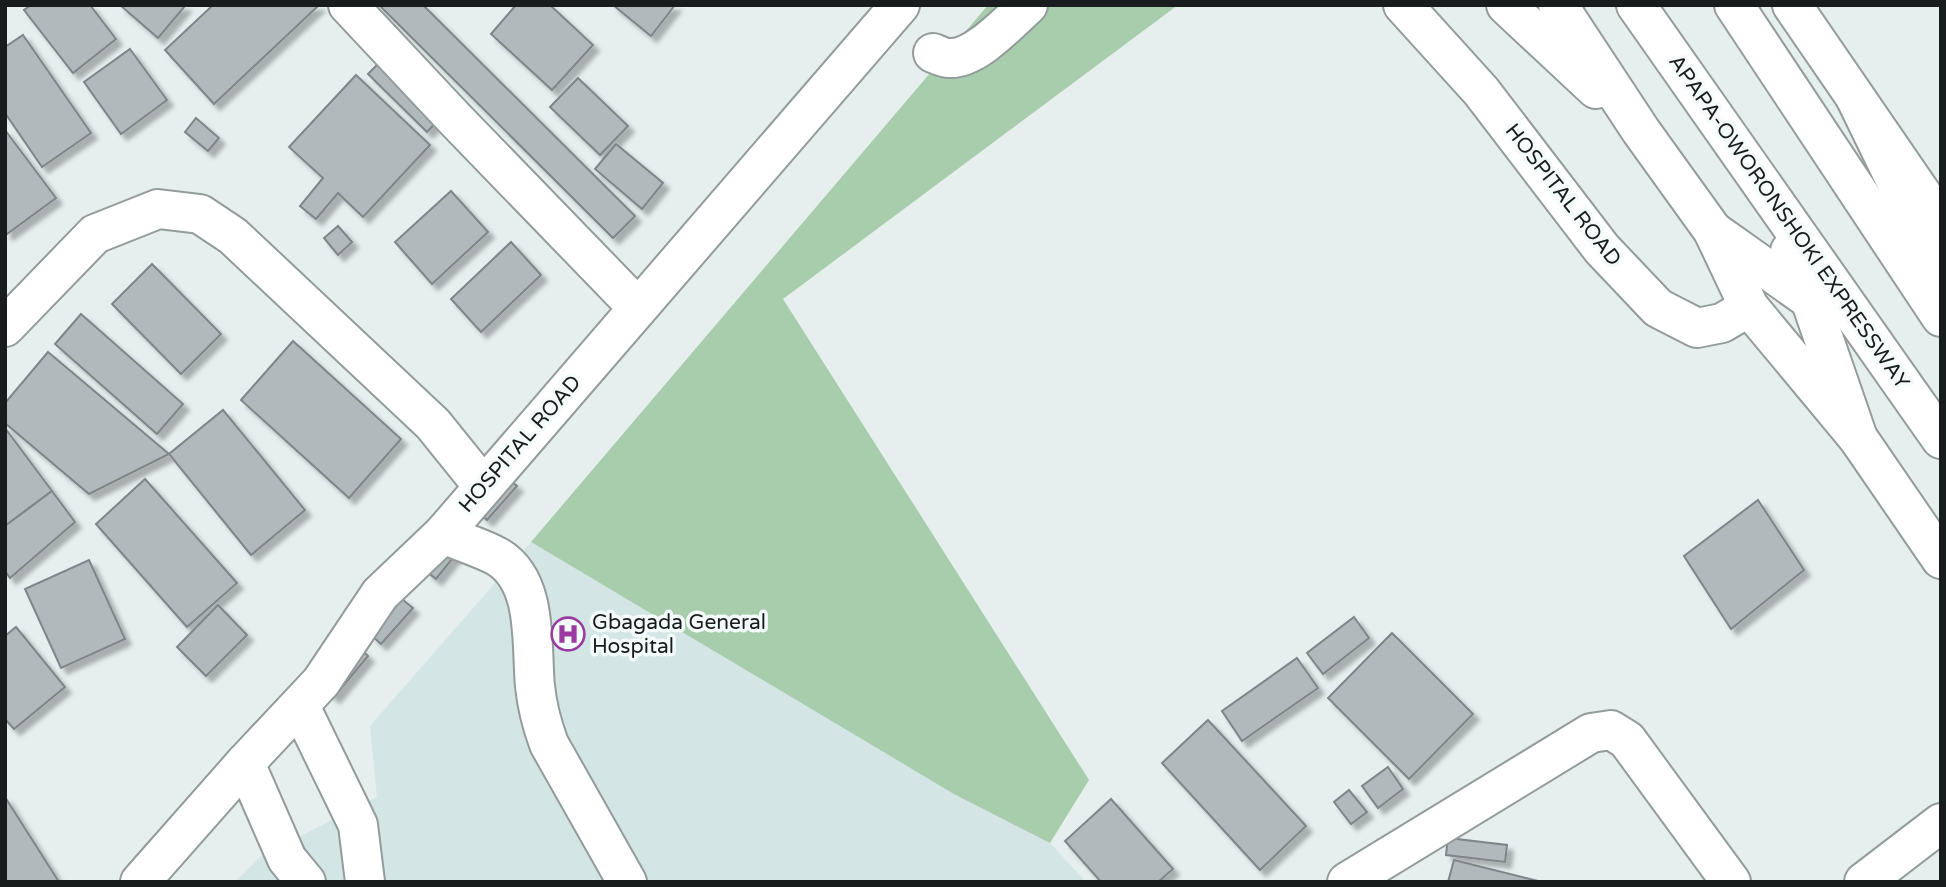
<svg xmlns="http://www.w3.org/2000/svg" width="1946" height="887" font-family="'Varela Round',sans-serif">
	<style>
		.built { fill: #d3e5e5 }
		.green { fill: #a8cdac }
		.building { fill: #b2b9bc; stroke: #7f8588; stroke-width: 2; filter: url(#shadow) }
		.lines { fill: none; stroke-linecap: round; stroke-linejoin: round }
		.minor-casing { stroke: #939b9b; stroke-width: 42 }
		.major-casing { stroke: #939b9b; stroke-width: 42 }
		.highway-casing { stroke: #939b9b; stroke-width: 42 }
		.minor { stroke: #fff; stroke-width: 38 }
		.major { stroke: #fff; stroke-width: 38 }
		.highway { stroke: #fff; stroke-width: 38 }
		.labels { text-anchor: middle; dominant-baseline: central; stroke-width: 7; stroke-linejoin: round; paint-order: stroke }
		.street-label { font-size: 21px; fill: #191c1c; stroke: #f3fbfb }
		.poi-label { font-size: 21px; fill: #191c1c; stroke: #f3fbfb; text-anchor: start }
	</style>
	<defs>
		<filter id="shadow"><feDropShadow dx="6" dy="6" stdDeviation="2" flood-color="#0004"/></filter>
	</defs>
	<rect width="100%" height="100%" fill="#e6eeee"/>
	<!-- built -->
	<path class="built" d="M531 542 954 793 1050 843 1086 882H235L260 857 377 797 370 726Z"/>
	<!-- green -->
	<path class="green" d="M988 5H1178L783 299 1089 780 1050 843 954 794 531 542Z"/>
	<!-- building -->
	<g class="building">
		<path d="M31 5H90L116 39 73 73 24 10Z"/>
		<path d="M120 5H184L185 6 158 38Z"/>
		<path d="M213 5H318V6L214 104 165 50Z"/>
		<path d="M379 5H423L635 216 613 238Z"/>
		<path d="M516 5H550L593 45 552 90 491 34Z"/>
		<path d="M613 5H675L651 36Z"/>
		<path d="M23 35 91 133 42 167 5 113V47Z"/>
		<path d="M130 49 167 100 121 134 84 82Z"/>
		<path d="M385 57 443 115 427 132 368 74Z"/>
		<path d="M356 75 430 145 363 217 338 193 316 219 300 206 323 178 289 147Z"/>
		<path d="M578 78 628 126 600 155 550 107Z"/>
		<path d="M196 118 219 138 208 151 185 132Z"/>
		<path d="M5 130 56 198 7 234 5 231Z"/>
		<path d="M616 144 663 183 642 209 595 169Z"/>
		<path d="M451 191 488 232 432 284 395 242Z"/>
		<path d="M338 226 352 242 338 255 324 238Z"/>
		<path d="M511 242 541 275 481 332 451 299Z"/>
		<path d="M152 264 221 334 181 374 112 304Z"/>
		<path d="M81 314 183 404 157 434 55 344Z"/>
		<path d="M293 341 401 439 349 498 241 400Z"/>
		<path d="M48 352 169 454 89 494 5 423V403Z"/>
		<path d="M223 410 305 510 251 555 169 454Z"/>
		<path d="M5 428 52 491 5 526Z"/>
		<path d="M503 475 517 486 487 520 474 508Z"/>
		<path d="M145 479 237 583 187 627 96 524Z"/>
		<path d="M52 491 75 522 10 578 5 571V526Z"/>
		<path d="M1758 500 1804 570 1731 629 1684 556Z"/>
		<path d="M451 540 461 548 436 579 426 571Z"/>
		<path d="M89 560 125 639 61 668 25 589Z"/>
		<path d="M402 599 413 608 381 644 371 635Z"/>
		<path d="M218 605 247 635 206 676 177 647Z"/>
		<path d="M1354 617 1369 638 1323 674 1307 653Z"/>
		<path d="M16 627 65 687 14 729 5 719V636Z"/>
		<path d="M1392 633 1473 714 1409 779 1328 698Z"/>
		<path d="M358 647 368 656 334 697 323 688Z"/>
		<path d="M1297 658 1318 688 1242 741 1222 711Z"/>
		<path d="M1208 720 1306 826 1260 870 1162 763Z"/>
		<path d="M1388 767 1403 789 1378 808 1362 786Z"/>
		<path d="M1349 790 1367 812 1351 824 1334 802Z"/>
		<path d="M5 797 59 882H5Z"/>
		<path d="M1111 799 1173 869 1158 882H1101L1065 841Z"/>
		<path d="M1448 838 1507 845 1505 862 1446 855Z"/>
		<path d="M1454 860 1542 882H1448Z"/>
	</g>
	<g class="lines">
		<defs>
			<g id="minor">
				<path d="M348 5 454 118 638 308"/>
				<path d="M1403 5 1481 91 1602 249 1658 308 1697 328 1722 323 1749 307"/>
				<path d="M933 53C938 55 944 58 949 58 975 60 1009 22 1028 5"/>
				<path d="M5 327 95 234 158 209 200 214 233 236 433 424 483 486"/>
				<path d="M443 534C461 542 482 548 498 557 539 582 531 646 535 686 537 706 542 725 549 744L627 882"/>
				<path d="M300 706 358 825 365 882"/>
				<path d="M245 763 287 859 306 882"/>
				<path d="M140 882 245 763 321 682 380 594 443 534 900 5"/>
				<path d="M1347 882 1591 733 1611 730 1627 740 1731 882"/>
				<path d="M1864 882 1941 823"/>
			</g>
			<g id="major">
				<path d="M1506 5 1596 89"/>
				<path d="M1558 5 1641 131 1713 231 1749 307 1858 438 1941 559"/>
				<path d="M1792 5 1941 222"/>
			</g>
			<g id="highway">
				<path d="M1636 5 1941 439"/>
				<path d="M1734 5 1941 317"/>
				<path d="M1856 99 1941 274"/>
				<path d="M1713 231 1812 301"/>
				<path d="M1790 251 1810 299 1858 438"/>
			</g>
		</defs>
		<!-- minor casing -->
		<use href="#minor" class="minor-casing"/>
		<!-- major casing -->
		<use href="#major" class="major-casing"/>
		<!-- highway casing -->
		<use href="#highway" class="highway-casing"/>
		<!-- minor -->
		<use href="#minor" class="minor"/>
		<!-- major -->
		<use href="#major" class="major"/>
		<!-- highway -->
		<use href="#highway" class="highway"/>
	</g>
	<!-- icons -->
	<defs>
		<symbol id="hospital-ring" viewBox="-11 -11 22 22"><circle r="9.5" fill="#f3fbfb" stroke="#9b3aa1" stroke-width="1.5"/><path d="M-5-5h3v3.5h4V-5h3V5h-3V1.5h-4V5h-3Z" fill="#9b3aa1"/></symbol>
	</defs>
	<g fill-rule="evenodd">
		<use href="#hospital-ring" x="549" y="615" width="38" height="38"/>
	</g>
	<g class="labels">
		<!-- street labels -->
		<g class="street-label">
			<text transform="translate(1563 195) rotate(52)">HOSPITAL ROAD</text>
			<text transform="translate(1789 222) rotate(55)">APAPA-OWORONSHOKI EXPRESSWAY</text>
			<text transform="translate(520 444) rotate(-49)">HOSPITAL ROAD</text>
		</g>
		<!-- poi labels -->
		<g class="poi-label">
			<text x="592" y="622">Gbagada General<tspan x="592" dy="24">Hospital</tspan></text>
		</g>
	</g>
	<!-- border -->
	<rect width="1946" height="887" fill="none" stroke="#191c1c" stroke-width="14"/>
</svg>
